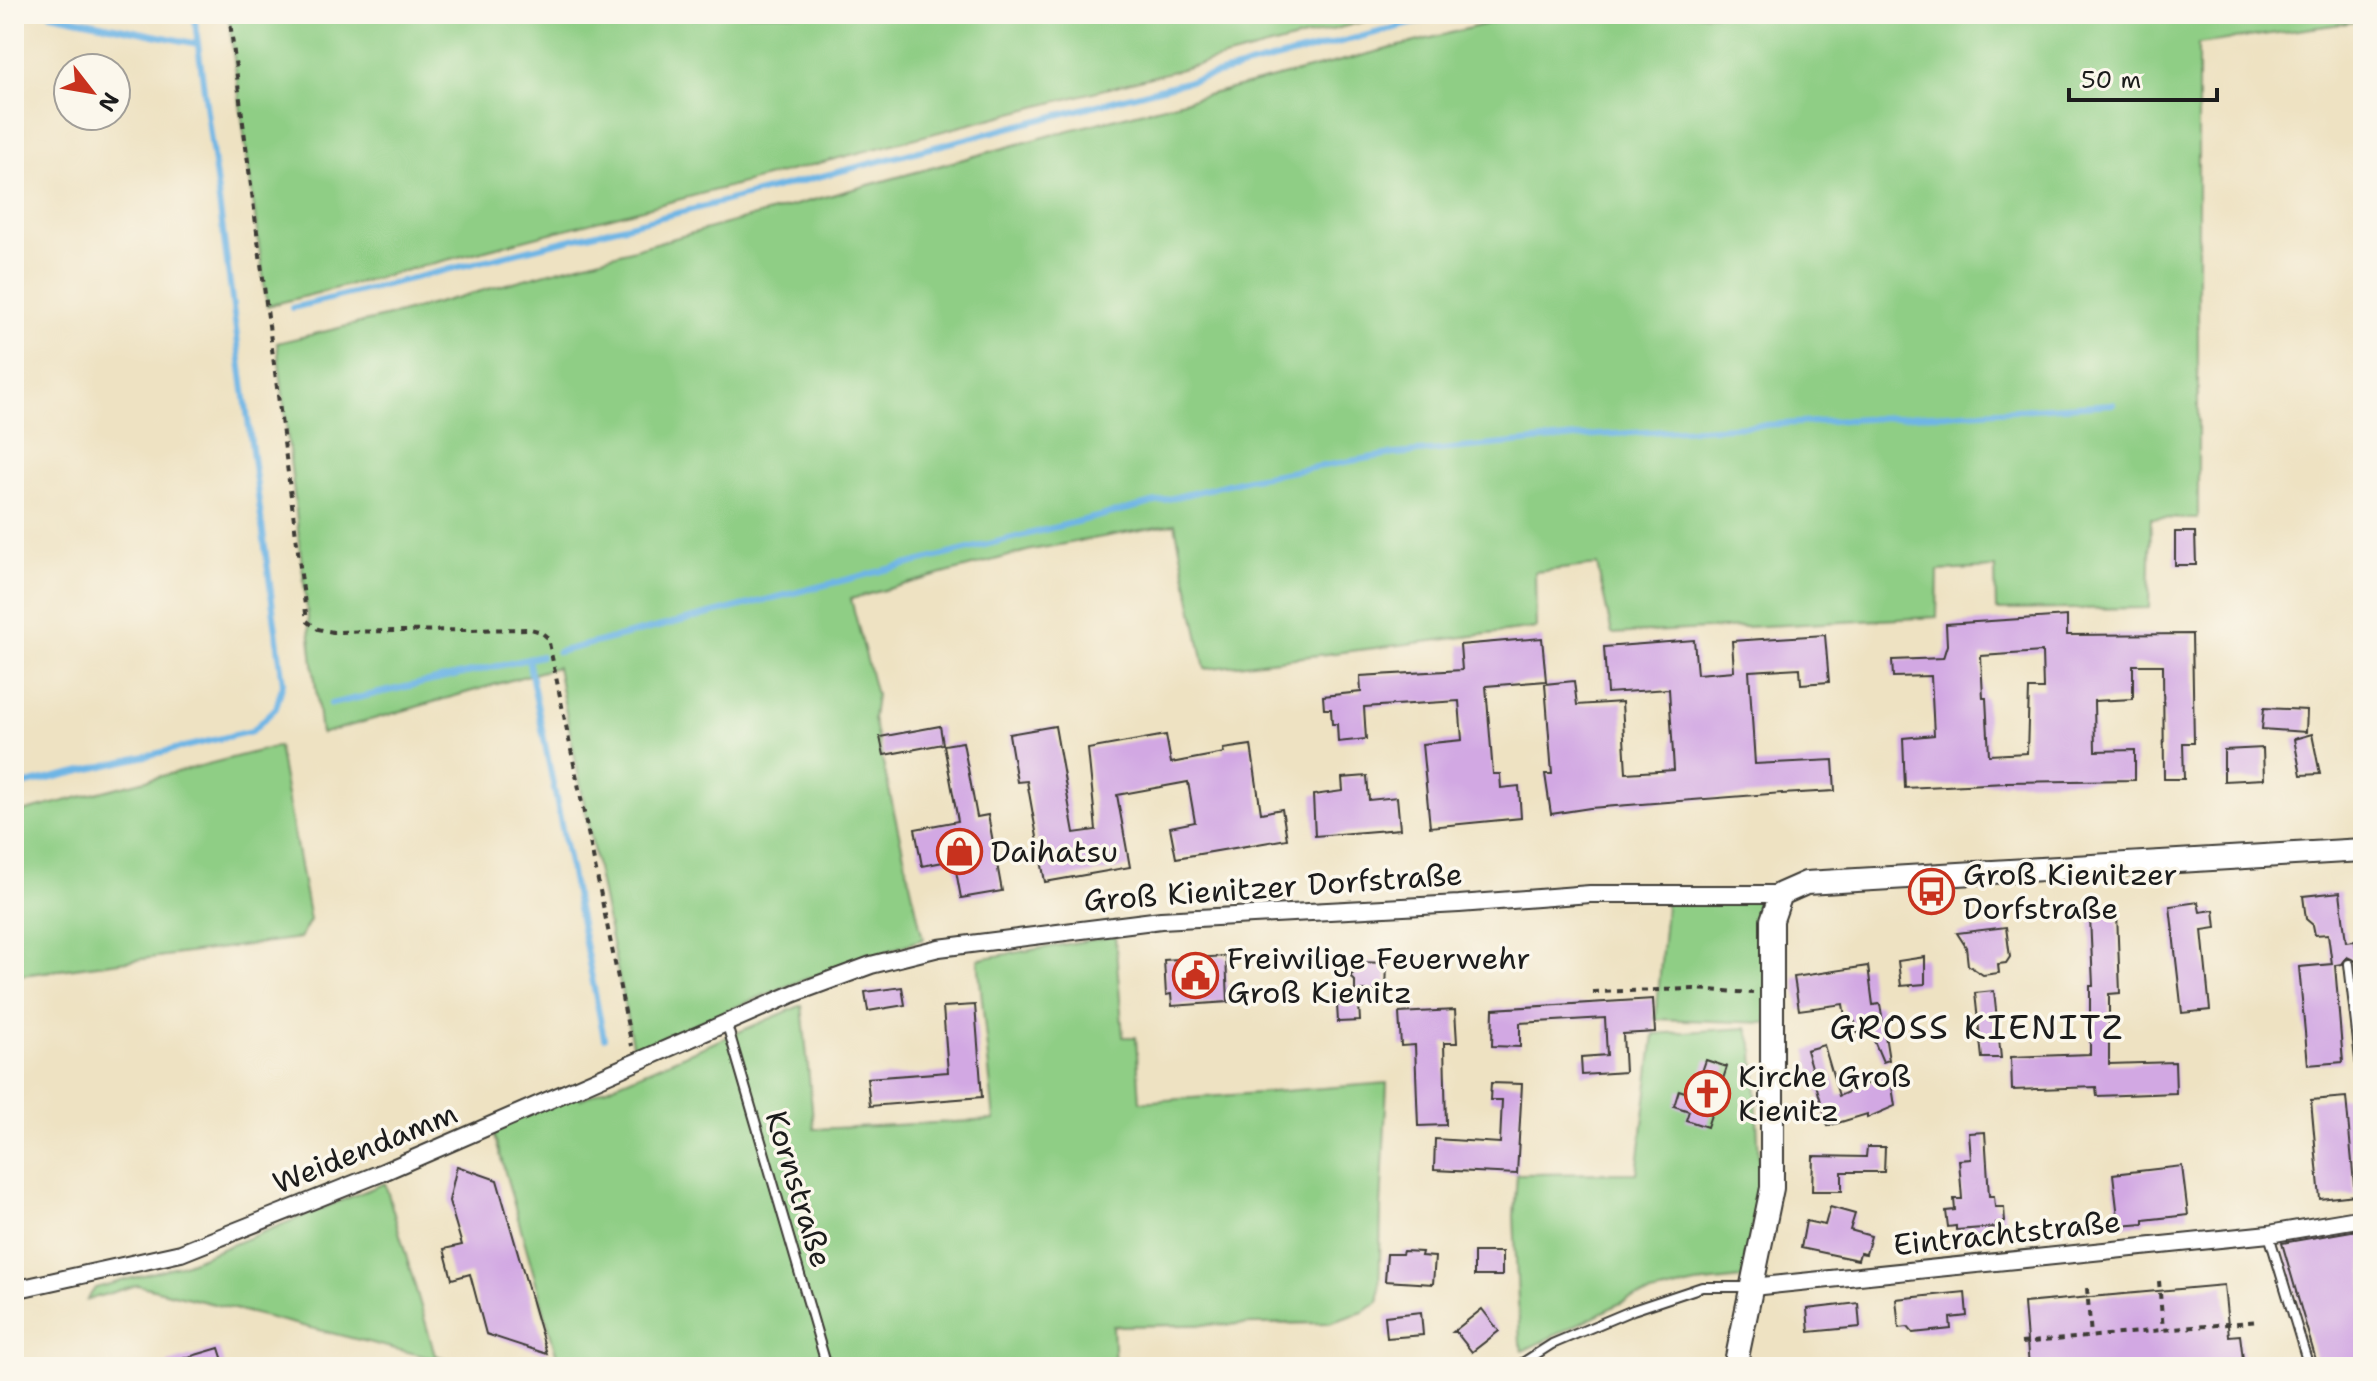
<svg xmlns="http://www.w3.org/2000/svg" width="2377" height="1381" font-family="'Shantell Sans',sans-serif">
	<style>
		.green { fill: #8fce85; stroke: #567550; stroke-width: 2 }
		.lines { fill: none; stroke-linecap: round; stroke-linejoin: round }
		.stream { stroke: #6eb5e5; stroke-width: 6 }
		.building { fill: #d2a8e3; fill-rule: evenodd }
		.service-casing { stroke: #3c3a35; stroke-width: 12 }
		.minor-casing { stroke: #3c3a35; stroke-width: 20 }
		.secondary-casing { stroke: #3c3a35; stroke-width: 26 }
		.path { stroke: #3c3a35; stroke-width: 4; stroke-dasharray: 6 6; stroke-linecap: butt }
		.service { stroke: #fff; stroke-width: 8 }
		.minor { stroke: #fff; stroke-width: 16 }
		.secondary { stroke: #fff; stroke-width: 22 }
		.labels { text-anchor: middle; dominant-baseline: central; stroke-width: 7; stroke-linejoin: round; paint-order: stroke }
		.poi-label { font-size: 30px; fill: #1c1c1c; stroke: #fbf7ec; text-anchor: start }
		.street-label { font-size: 30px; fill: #1c1c1c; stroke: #fbf7ec }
		.quarter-label { font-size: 34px; letter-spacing: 2px; fill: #1c1c1c; stroke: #fbf7ec }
	</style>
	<rect width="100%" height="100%" fill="#fbf7ec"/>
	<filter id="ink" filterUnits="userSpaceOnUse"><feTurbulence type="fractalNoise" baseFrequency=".0125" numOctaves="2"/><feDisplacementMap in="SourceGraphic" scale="16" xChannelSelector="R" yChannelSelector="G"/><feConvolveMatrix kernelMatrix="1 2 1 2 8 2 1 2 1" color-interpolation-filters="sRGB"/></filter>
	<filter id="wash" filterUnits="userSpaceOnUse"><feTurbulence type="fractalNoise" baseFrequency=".006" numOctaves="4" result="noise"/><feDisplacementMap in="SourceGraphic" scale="32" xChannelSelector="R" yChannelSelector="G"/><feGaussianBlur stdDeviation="1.8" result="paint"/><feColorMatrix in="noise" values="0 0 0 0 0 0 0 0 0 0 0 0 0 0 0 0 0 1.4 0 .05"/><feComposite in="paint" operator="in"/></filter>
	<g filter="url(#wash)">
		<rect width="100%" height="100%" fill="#eee2c2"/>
		<!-- green -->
		<g class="green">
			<path d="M228 14H1393C1017 108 643 211 267 306Z"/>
			<path d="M1525 14H2363V21L2198 44V519L2151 518 2149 608 1996 610 1995 568 1938 571 1937 617 1612 634 1597 565 1535 572 1536 628 1205 669 1175 524 1031 550 851 599 876 695 873 719 923 939 795 983 633 1049 557 667 321 734 277 343 393 315 1066 131Z"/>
			<path d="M278 746 310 920 300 938 14 976V814Z"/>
			<path d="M1667 894 1773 896 1767 1023 1656 1019Z"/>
			<path d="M1115 936 1123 1037H1136L1140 1102 1387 1083 1381 1209 1379 1302 1363 1312 1329 1323 1113 1326 1115 1367H560L492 1126 586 1085 581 1099 802 1005 814 1129 994 1120 978 959Z"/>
			<path d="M1747 1028 1754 1051 1760 1185 1742 1279 1696 1284 1629 1299 1523 1351 1520 1344 1514 1216 1517 1174 1637 1173 1654 1034Z"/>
			<path d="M385 1183 435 1355 469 1367H438L436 1359 137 1285 87 1300 95 1288 184 1264Z"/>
		</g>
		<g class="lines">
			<!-- stream -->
			<g class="stream">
				<path d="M51 14 198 44"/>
				<path d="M292 308 694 209 1449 14"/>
				<path d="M558 652 1248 479 1386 455 1597 435 2113 404"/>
				<path d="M528 659 604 1038"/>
				<path d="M331 704 541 656"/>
				<path d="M14 787 252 731 276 708 283 683 194 14"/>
			</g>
		</g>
		<g id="blocks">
			<!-- building -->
			<g class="building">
				<path d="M2175 532H2195L2196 565H2175Z"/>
				<path d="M2067 616V635L2192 634 2194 743H2183L2184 779H2164L2163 665H2133V699L2094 701 2095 751 2135 750V780L2006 782V783L1905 788 1903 738 1934 735 1931 676 1893 677 1892 660 1943 658 1947 645 1946 624ZM2042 652 2043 689H2029L2027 753 1989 755 1986 698H1983L1981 656Z"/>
				<path d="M1825 635 1829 682 1801 684 1800 668 1749 671 1755 764 1833 760 1835 791 1782 794V793L1590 808 1551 814 1545 774H1552L1545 684 1574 681 1577 705 1622 702 1626 773 1674 770 1669 689 1607 693 1604 647 1694 640 1697 674 1734 671 1732 641Z"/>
				<path d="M1542 638 1546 681 1486 686 1493 774H1500L1501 788 1519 786 1521 818 1430 827 1422 744 1462 740 1459 701 1364 707 1366 739 1338 742 1337 724H1332L1331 709H1324L1323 696 1361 692 1360 676 1462 670 1460 645Z"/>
				<path d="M2264 708 2307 710 2306 732 2262 729Z"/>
				<path d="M940 726 943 744 884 755 880 737Z"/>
				<path d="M1055 726 1074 833 1096 830 1088 749 1166 735 1171 763 1224 753 1223 749 1251 745 1261 813 1282 809 1287 839 1176 858 1170 827 1195 822 1188 782 1117 795 1130 867 1045 882 1027 781 1017 782 1009 734Z"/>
				<path d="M2312 734 2320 774 2301 775 2294 739Z"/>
				<path d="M963 742 977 817 988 815 1002 891 961 898 954 860 922 866 915 829 958 821 944 745Z"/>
				<path d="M2263 748 2264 779 2224 781V750Z"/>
				<path d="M1367 776 1369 800 1397 797 1400 829 1315 836 1313 795 1343 791 1342 778Z"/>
				<path d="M2340 892 2346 942 2355 941 2358 962 2347 957 2342 964 2335 965 2343 1062 2308 1065 2299 967 2332 964 2328 934 2315 935 2313 925 2306 919 2303 896Z"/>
				<path d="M2198 902 2200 912 2214 910 2216 928 2202 930 2210 1010 2182 1013 2170 906Z"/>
				<path d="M2117 913 2120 993 2109 994V1064L2175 1062 2176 1093 2097 1096 2096 1087 2012 1090 2011 1057 2090 1054V986H2093L2090 916Z"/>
				<path d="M2006 927 2010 957 2006 963 1998 964 1999 973 1983 975 1968 965 1966 947 1957 933Z"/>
				<path d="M1226 956 1228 1002 1172 1006 1171 994 1166 995 1164 960Z"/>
				<path d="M1925 957V984L1901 986 1898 961Z"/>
				<path d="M1356 962 1387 963 1386 992 1355 991V981L1350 976 1356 971Z"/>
				<path d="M1868 966 1873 1005 1880 1004 1889 1060 1883 1062 1870 1031 1856 1033 1855 1022 1846 1023 1843 1004 1799 1010 1794 977Z"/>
				<path d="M902 987 905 1005 868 1011 865 992Z"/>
				<path d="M1994 991 2001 1058H1982L1975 993Z"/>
				<path d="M1653 999 1655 1032 1623 1034 1625 1072 1582 1075 1581 1057 1607 1055 1605 1018 1520 1023V1047L1492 1046 1493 1009Z"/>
				<path d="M1359 1004 1360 1021 1338 1022 1337 1005Z"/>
				<path d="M975 1005 982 1097 870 1106 867 1078 948 1072 943 1007Z"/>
				<path d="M1455 1010 1457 1043H1444L1446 1125 1418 1126 1415 1045 1401 1046 1399 1013Z"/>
				<path d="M1824 1045 1839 1096 1890 1074 1895 1106 1867 1118V1114L1828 1126 1806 1050Z"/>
				<path d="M1706 1060 1727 1067 1707 1127 1686 1120 1689 1111 1674 1106 1679 1090 1694 1095Z"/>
				<path d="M1491 1083 1522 1084 1517 1174 1434 1170 1435 1139 1500 1143 1502 1100H1490Z"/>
				<path d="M2346 1097 2355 1195 2320 1199 2311 1100Z"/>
				<path d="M1985 1132 1989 1196H1994L1995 1207H2004L2005 1222 1996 1223V1227L1956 1230V1226L1948 1227 1946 1211 1955 1210 1954 1199H1962L1959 1160 1971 1159 1969 1133Z"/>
				<path d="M1867 1147H1885L1884 1172H1842V1191H1812L1813 1156 1866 1157Z"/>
				<path d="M457 1166 497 1180 547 1354 486 1334 470 1274 452 1279 444 1249 462 1245 449 1201Z"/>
				<path d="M2182 1166 2188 1215 2144 1220V1224L2119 1226 2113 1174Z"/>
				<path d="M1830 1207 1855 1214 1850 1230 1871 1236 1866 1254 1860 1253 1858 1260 1801 1248 1806 1221 1825 1225Z"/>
				<path d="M2363 1229V1367H2318L2282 1243Z"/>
				<path d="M1403 1251 1422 1252 1421 1256 1435 1257 1433 1284 1385 1281 1387 1254H1402Z"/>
				<rect x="1474" y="1252" width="28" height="24"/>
				<path d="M2224 1285 2229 1336 2240 1335 2244 1367H2029L2024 1303Z"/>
				<path d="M1965 1292 1967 1316 1950 1318 1951 1329 1913 1333 1908 1327 1899 1328 1896 1299Z"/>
				<path d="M1858 1303 1860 1327 1809 1332 1807 1309Z"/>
				<path d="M1482 1309 1499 1331 1472 1352 1456 1332H1453Z"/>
				<path d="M1421 1312 1423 1335 1387 1338 1385 1316Z"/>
				<path d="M219 1348 225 1367H168V1363Z"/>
			</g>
		</g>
	</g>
	<g filter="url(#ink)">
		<use href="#blocks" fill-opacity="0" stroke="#3c3a35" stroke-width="2"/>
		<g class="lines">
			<defs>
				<g id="service">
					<path d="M2349 964 2363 1085"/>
					<path d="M727 1025 827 1367"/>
					<path d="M2269 1235 2309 1367"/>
					<path d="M1516 1367 1552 1344 1633 1310 1702 1287H1750"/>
				</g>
				<g id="minor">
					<path d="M1752 1287 2269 1234 2363 1218"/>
					<path d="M14 1290 181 1253 381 1173 795 993 871 965 939 948 1161 920 1459 904 1590 894H1781"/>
				</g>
				<path id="secondary" d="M1735 1367 1772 1188V920L1781 894 1806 883 2363 850"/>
			</defs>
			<!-- service casing -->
			<use href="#service" class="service-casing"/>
			<!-- minor casing -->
			<use href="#minor" class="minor-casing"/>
			<!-- secondary casing -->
			<use href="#secondary" class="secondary-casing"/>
			<!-- path -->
			<g class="path">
				<path d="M229 14 307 621 318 629 333 632 531 629 541 632 548 638 632 1046"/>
				<path d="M1593 992 1694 989 1753 993"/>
				<path d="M2159 1281 2163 1330"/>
				<path d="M2087 1288 2091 1336"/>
				<path d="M2021 1343 2260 1321"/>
			</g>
			<!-- service -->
			<use href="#service" class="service"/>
			<!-- minor -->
			<use href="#minor" class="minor"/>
			<!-- secondary -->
			<use href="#secondary" class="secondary"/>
		</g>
	</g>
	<!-- icons -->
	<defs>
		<symbol id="shop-ring" viewBox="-11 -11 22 22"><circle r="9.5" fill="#fbf7ec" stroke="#c8321e" stroke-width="1.5"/><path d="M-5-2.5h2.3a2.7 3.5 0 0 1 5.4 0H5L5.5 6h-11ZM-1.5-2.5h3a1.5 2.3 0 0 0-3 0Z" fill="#c8321e"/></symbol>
		<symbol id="bus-ring" viewBox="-11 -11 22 22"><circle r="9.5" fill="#fbf7ec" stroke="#c8321e" stroke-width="1.5"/><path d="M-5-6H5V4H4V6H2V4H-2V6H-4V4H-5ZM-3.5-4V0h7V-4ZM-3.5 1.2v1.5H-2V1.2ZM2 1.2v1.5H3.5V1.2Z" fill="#c8321e"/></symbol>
		<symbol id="civic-ring" viewBox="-11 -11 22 22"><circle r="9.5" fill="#fbf7ec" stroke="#c8321e" stroke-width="1.5"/><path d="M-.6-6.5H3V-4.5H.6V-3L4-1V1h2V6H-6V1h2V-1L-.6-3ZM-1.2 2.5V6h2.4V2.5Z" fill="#c8321e"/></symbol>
		<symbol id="church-ring" viewBox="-11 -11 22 22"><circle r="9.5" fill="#fbf7ec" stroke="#c8321e" stroke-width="1.5"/><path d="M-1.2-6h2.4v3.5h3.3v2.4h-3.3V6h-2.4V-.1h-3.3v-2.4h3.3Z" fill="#c8321e"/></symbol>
	</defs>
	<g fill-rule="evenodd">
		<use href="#shop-ring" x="934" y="826" width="51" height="51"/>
		<use href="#bus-ring" x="1906" y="866" width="51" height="51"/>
		<use href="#civic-ring" x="1170" y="950" width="51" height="51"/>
		<use href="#church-ring" x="1682" y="1068" width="51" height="51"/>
	</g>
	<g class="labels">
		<!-- poi labels -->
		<g class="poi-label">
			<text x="991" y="851">Daihatsu</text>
			<text x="1963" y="874">Groß Kienitzer<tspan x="1963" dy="34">Dorfstraße</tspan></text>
			<text x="1227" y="958">Freiwilige Feuerwehr<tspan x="1227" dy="34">Groß Kienitz</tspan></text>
			<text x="1738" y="1076">Kirche Groß<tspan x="1738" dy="34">Kienitz</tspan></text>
		</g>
		<!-- street labels -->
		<g class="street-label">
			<text transform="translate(1273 887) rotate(-4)">Groß Kienitzer Dorfstraße</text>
			<text transform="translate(365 1148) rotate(-22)">Weidendamm</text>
			<text transform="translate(799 1189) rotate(73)">Kornstraße</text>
			<text transform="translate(2007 1233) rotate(-6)">Eintrachtstraße</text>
		</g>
		<!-- quarter labels -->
		<g class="quarter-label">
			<text x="1977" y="1027">GROSS KIENITZ</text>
		</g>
	</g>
	<!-- margin -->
	<rect width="2377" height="1381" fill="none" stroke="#fbf7ec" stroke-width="48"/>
	<!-- north arrow -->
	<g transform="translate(92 92) rotate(121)"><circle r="38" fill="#fbf7ec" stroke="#a29f99" stroke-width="2"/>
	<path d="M0-6L14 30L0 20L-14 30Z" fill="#c8321e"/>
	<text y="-12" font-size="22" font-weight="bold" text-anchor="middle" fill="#1c1c1c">N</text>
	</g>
	<!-- scale -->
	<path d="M2069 88v12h148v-12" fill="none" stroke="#1c1c1c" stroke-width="4"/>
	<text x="2081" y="88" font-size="24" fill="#1c1c1c" stroke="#fbf7ec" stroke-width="6" paint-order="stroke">50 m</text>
</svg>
